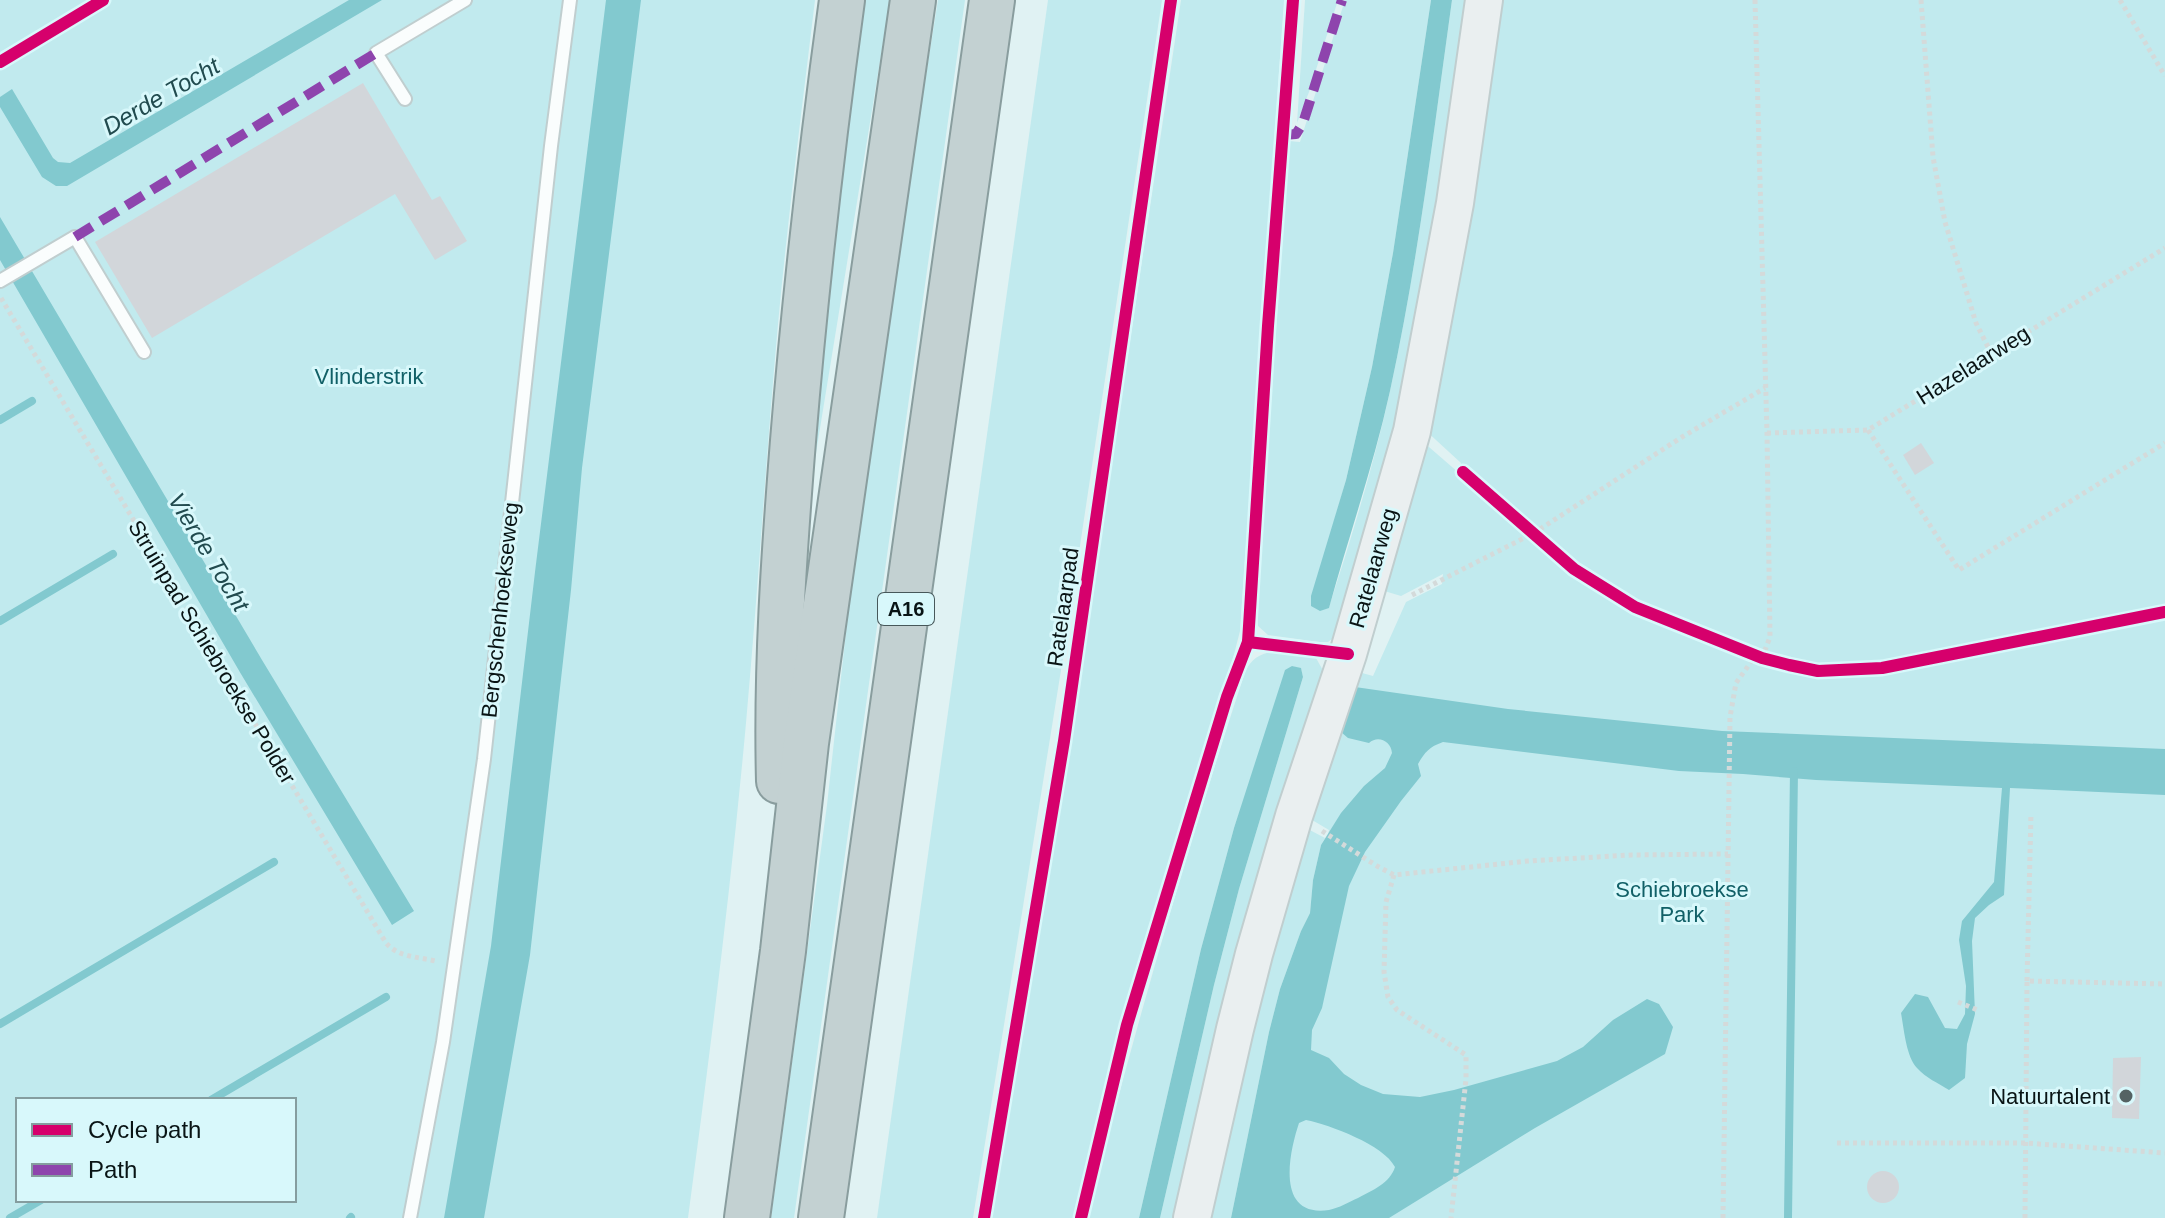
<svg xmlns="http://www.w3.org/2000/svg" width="2165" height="1218" font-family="Arial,sans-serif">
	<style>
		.green { fill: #c1eaee; fill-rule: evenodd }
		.water { fill: #82c9cf; fill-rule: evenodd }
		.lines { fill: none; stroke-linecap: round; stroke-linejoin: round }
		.stream { stroke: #82c9cf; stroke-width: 8 }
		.building { fill: #d2d6da }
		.lane-casing { stroke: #c0cecf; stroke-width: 16 }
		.secondary-casing { stroke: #c0cecf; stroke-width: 40 }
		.highway-casing { stroke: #899d9e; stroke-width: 48 }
		.path { stroke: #d4dada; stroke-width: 5; stroke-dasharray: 4 4; stroke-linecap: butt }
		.lane { stroke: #fafdfd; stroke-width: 12 }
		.secondary { stroke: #eaeff0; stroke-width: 36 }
		.highway { stroke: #c3d1d2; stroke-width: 44 }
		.quiet { stroke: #8e44ad; stroke-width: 10; stroke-dasharray: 20 10; stroke-linecap: butt }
		.cycleway-casing { stroke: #d8f8fb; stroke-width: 17 }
		.cycleway { stroke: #d6006c; stroke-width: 12 }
		.poi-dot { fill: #546263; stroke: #d8f8fb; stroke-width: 3 }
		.labels { text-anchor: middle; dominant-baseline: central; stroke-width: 6; stroke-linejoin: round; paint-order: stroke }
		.shield { fill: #d8f8fb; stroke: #47585a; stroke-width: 2 }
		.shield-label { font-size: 20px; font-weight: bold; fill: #091415 }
		.street-label { font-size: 22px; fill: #091415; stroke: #d8f8fb }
		.park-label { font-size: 22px; fill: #116067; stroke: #d8f8fb }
		.poi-label { font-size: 22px; fill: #091415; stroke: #d8f8fb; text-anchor: end }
		.water-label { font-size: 24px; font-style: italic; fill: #214b4f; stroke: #d8f8fb }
	</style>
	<rect width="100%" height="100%" fill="#e0f2f3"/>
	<!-- green -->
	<g class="green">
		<path d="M0 0H815C802 108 788 216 778 324 766 457 758 590 746 723 731 888 710 1053 688 1218H0ZM18 1100H294V1200H18Z"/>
		<path d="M863 0H890L814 465 793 609 804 406 832 264Z"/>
		<path d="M938 0H965L794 1218H771L827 805 862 486 877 383Z"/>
		<path d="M1048 0H1162L1066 639 973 1218H877Z"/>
		<path d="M1181 0H1284L1240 631 1230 670C1173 852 1119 1034 1073 1218H991L1124 381Z"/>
		<path d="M1305 0H1338L1309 92 1297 123Z"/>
		<path d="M1345 0H1431L1393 253 1372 367 1346 480 1330 536 1329 607C1352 536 1374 464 1390 391 1418 262 1434 130 1452 0H1469L1430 267 1394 445 1340 633 1328 642H1319L1268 635 1258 626 1257 607 1289 141 1300 142Z"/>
		<path d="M1496 0H2165V1218H1252L1329 830 1307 817 1355 671 1373 676 1406 602 1442 584 1443 574 1401 596 1381 590 1422 441 1459 473 1461 463 1424 429Z"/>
		<path d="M1279 651 1316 658 1325 674 1180 1218H1160L1214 985 1239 889 1303 677 1301 669 1292 666 1234 828 1201 949 1139 1218H1087C1133 1034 1186 852 1245 672 1252 657 1263 652 1279 651Z"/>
		<path d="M1304 827 1325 838 1321 845 1313 880 1310 913 1301 931 1280 989 1269 1032 1231 1218H1205Z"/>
	</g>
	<!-- water -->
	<g class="water">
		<path d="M349 0H382L67 186H56L42 177 0 107V97L12 89 53 158 58 162 70 163Z"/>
		<path d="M606 0H641L582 468 571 590 530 955 484 1218H444L491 946 535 572Z"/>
		<path d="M1431 0H1452C1434 130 1418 262 1390 391 1374 464 1349 535 1329 608L1320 611 1311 606V596L1346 480 1372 367 1393 253Z"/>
		<path d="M0 217 262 660 414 911 392 925 241 674 0 260Z"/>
		<path d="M1292 666 1301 668 1303 677 1239 889 1214 985 1160 1218H1139L1201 949 1234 828 1285 670Z"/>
		<path d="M1355 687 1508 709 1722 731 2165 749V795L2010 788 2004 895 1989 905 1975 918 1972 941 1975 1014 1967 1044 1965 1078 1949 1090C1938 1083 1926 1078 1917 1068 1906 1056 1904 1029 1901 1013L1915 994 1928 997 1945 1028 1957 1029 1965 1014 1966 986 1959 940 1962 921 1994 882 2002 788 1816 780 1743 774 1679 771 1443 742C1429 747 1425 752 1418 764L1421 776 1401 801 1365 852 1349 886 1322 1008 1312 1030 1311 1050 1329 1058 1344 1074 1361 1085 1383 1094 1420 1097 1454 1090 1557 1061 1583 1047 1613 1020 1647 999 1659 1004 1673 1027 1665 1054 1535 1128 1389 1218H1231L1269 1032 1280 989 1301 931 1310 913 1313 880 1321 845 1341 813 1364 786 1385 768 1392 753C1391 741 1378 735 1369 743L1348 738 1341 732ZM1306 1120C1330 1125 1384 1145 1395 1167 1390 1183 1373 1190 1358 1198 1349 1202 1339 1208 1329 1210 1275 1218 1289 1153 1299 1123Z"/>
	</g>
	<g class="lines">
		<!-- stream -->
		<g class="stream">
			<path d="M0 420 32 401"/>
			<path d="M0 621 113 554"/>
			<path d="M0 1024 274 862"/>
			<path d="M211 1100 386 997"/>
			<path d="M10 1218 41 1200"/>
			<path d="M350 1218 351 1217"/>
			<path d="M1788 1218 1794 771"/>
		</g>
	</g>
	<!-- building -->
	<g class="building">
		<path d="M363 83 432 200 440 196 467 241 435 260 395 194 152 338 95 242Z"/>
		<path d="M1921 443 1934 463 1915 475 1903 455Z"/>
		<path d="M2141 1057 2139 1119 2112 1118 2113 1058Z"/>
		<circle cx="1883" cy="1187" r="16"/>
	</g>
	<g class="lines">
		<defs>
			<g id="lane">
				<path d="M405 99 376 53 465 0"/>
				<path d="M0 281 75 237 144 352"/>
				<path d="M410 1218 443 1042 484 759 551 146 570 0"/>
			</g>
			<path id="secondary" d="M1192 1218 1235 1029 1254 954 1294 816 1348 654 1412 431 1455 203 1484 0"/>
			<g id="highway">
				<path d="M779 781C776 668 784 554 793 441 805 294 822 146 842 0"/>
				<path d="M747 1218 783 951 806 743 913 0"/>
				<path d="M821 1218 992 0"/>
			</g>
		</defs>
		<!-- lane casing -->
		<use href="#lane" class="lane-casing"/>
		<!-- secondary casing -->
		<use href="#secondary" class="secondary-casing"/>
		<!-- highway casing -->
		<use href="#highway" class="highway-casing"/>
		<!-- path -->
		<g class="path">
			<path d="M1755 0 1767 433 1770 637 1762 658"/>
			<path d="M1921 0 1933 157 1945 222 1976 323 1991 353"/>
			<path d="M2120 0 2165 76"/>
			<path d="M1 298 386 943C398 957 418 957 436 961"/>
			<path d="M1868 430 1959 570 2165 443"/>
			<path d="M1767 433 1868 430 2165 248"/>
			<path d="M1412 595 1534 533 1682 437 1765 388"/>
			<path d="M1322 831 1377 866 1394 875 1528 861 1631 855 1728 854"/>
			<path d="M1394 875 1386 902 1384 972 1388 997 1397 1010 1466 1055V1079L1451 1218"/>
			<path d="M2027 981 2031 813"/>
			<path d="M1958 1002 1980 1011"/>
			<path d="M1837 1143H2025L2165 1153"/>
			<path d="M1723 1218 1730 717 1736 683 1756 655"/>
			<path d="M2025 1218 2027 981 2165 984"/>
		</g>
		<!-- lane -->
		<use href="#lane" class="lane"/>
		<!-- secondary -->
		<use href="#secondary" class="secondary"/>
		<!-- highway -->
		<use href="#highway" class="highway"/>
		<!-- quiet -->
		<g class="quiet">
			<path d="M1283 135 1296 134 1303 123 1342 0"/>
			<path d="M75 237 376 53"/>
		</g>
		<defs>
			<g id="cycleway">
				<path d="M0 62 103 0"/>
				<path d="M1463 472 1574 569 1635 607 1762 658 1789 665 1818 671 1882 668 2165 612"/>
				<path d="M1248 642 1348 654"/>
				<path d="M984 1218 1064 741 1171 0"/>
				<path d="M1081 1218 1127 1025 1227 697 1248 642 1268 326 1293 0"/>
			</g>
		</defs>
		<!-- cycleway casing -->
		<use href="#cycleway" class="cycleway-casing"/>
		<!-- cycleway -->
		<use href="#cycleway" class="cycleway"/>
	</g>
	<!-- markers -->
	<circle class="poi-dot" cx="2126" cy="1096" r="8"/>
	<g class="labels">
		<!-- shield labels -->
		<rect class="shield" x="878" y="593" width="56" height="32" rx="6"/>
		<g class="shield-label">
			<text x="906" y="609">A16</text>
		</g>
		<!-- street labels -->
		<g class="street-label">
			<text transform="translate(1973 365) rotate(-32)">Hazelaarweg</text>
			<text transform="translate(1373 568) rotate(-74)">Ratelaarweg</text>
			<text transform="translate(1063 607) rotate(-82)">Ratelaarpad</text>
			<text transform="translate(500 610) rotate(-84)">Bergschenhoekseweg</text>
			<text transform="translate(212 652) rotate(59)">Struinpad Schiebroekse Polder</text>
		</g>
		<!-- park labels -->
		<g class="park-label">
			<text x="369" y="376">Vlinderstrik</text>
			<text x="1682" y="889">Schiebroekse<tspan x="1682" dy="25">Park</tspan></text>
		</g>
		<!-- poi labels -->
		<g class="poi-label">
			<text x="2110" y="1096">Natuurtalent</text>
		</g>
		<!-- water labels -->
		<g class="water-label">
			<text transform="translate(161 96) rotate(-30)">Derde Tocht</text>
			<text transform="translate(209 552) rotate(59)">Vierde Tocht</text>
		</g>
	</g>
	<!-- legend -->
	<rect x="16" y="1098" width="280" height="104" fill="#d8f8fb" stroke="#859d9f" stroke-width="2"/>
	<rect x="32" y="1124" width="40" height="12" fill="#d6006c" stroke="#859d9f" stroke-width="2"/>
	<text x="88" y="1138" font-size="24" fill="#091415">Cycle path</text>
	<rect x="32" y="1164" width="40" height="12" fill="#8e44ad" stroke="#859d9f" stroke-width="2"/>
	<text x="88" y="1178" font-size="24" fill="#091415">Path</text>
</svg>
